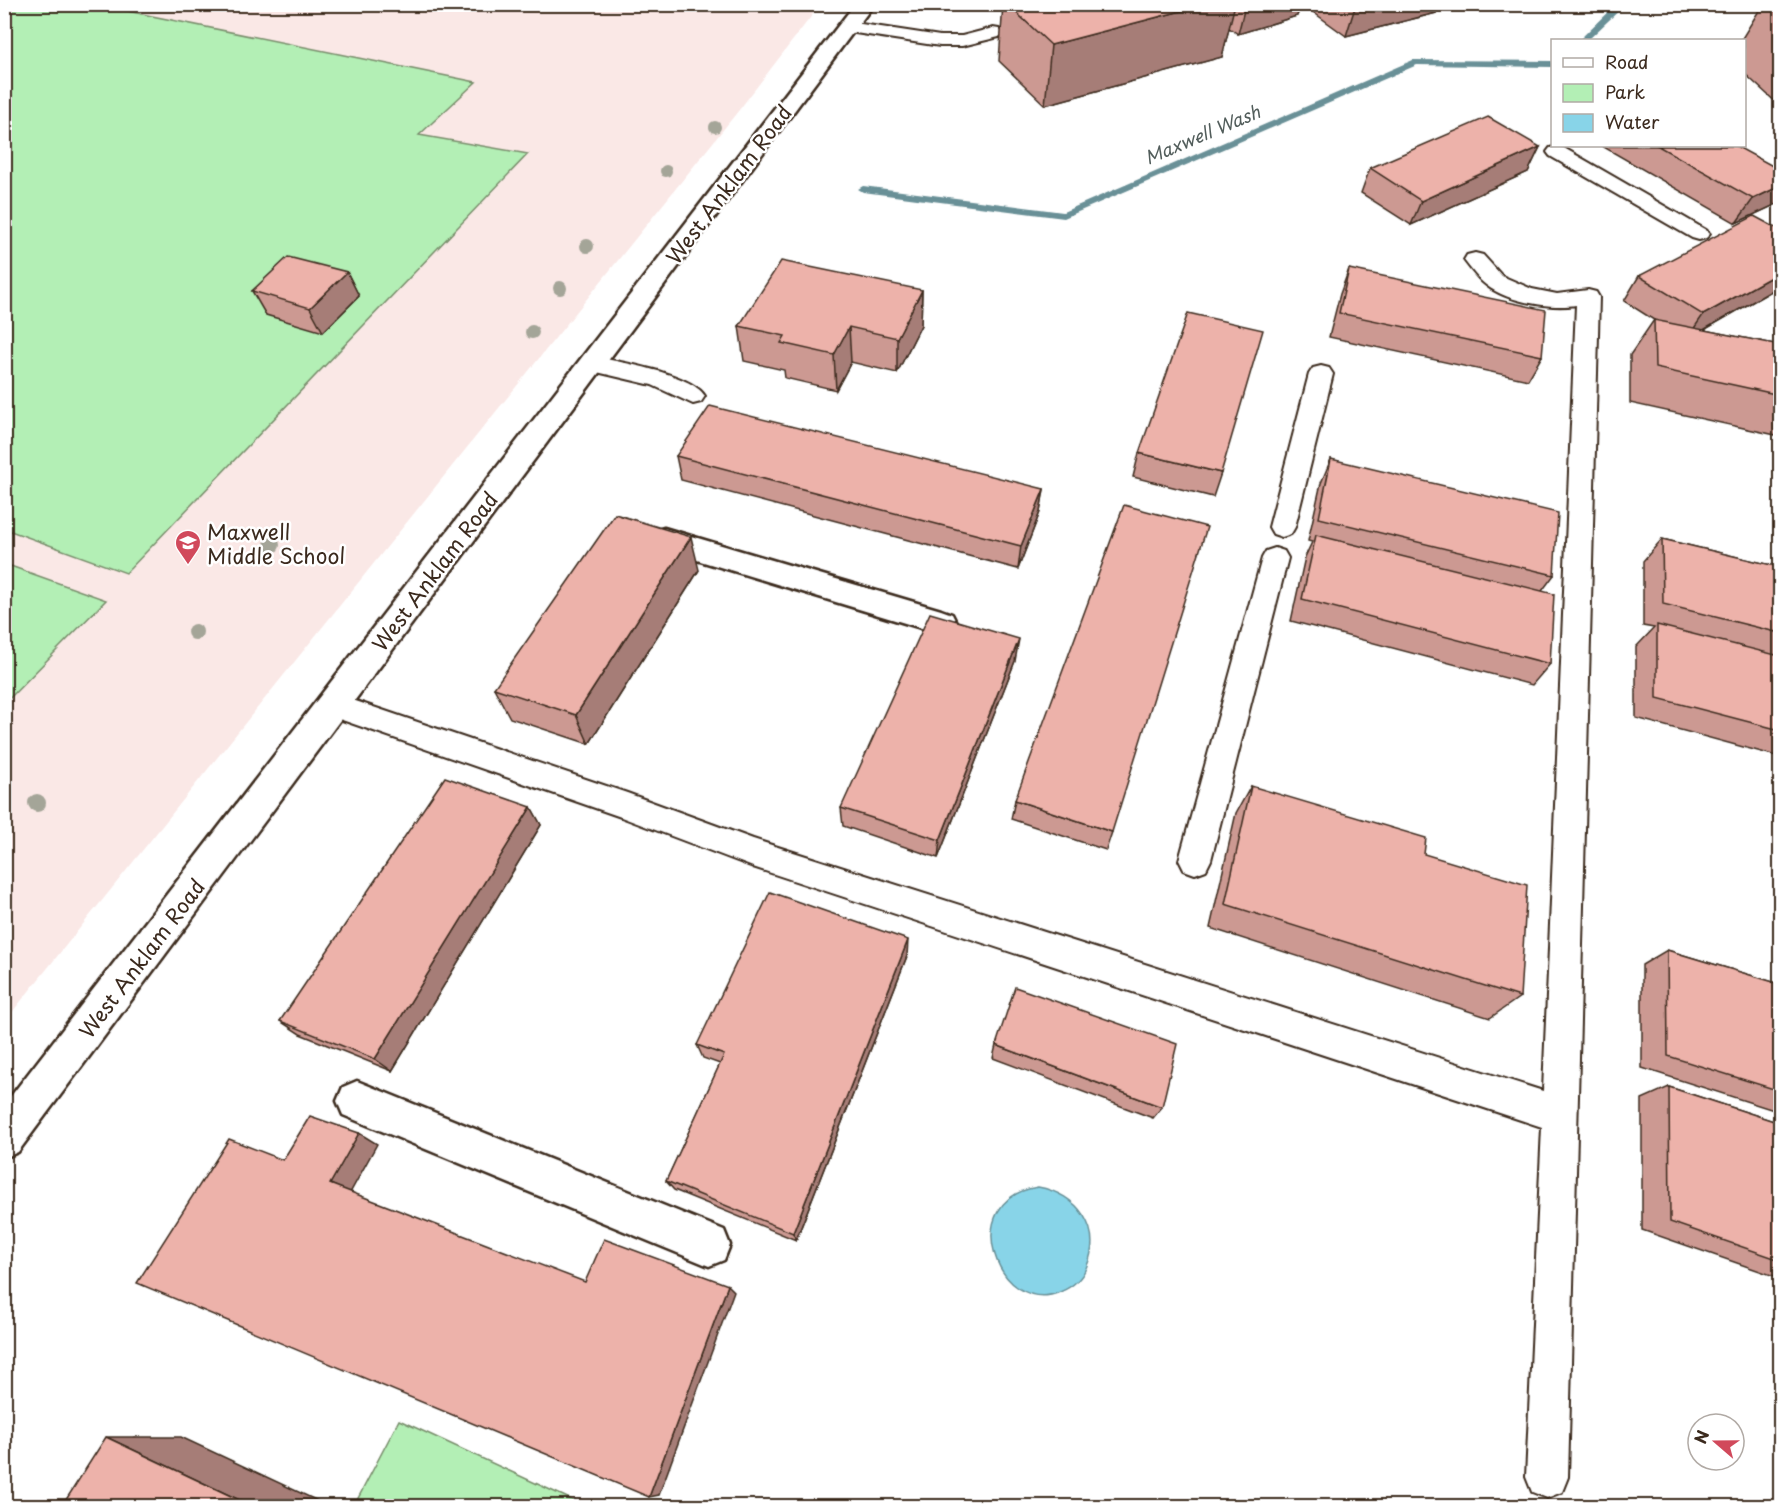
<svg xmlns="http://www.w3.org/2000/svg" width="1785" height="1511" font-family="'Playpen Sans',sans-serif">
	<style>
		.built { fill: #fae8e6 }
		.green { fill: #b3efb5; stroke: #778c6a; stroke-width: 1.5 }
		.water { fill: #88d4e8; stroke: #699097; stroke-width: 1.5 }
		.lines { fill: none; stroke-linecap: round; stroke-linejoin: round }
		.stream { fill: #699097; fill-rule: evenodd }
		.lane-casing { stroke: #3b2a1e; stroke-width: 4 }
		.street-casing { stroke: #3b2a1e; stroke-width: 5 }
		.secondary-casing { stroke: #3b2a1e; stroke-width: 5 }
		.lane { fill: #fff; fill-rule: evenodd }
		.street { fill: #fff; fill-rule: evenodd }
		.secondary { fill: #fff; fill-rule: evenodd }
		.tree { fill: #a4a598 }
		.wall { fill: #cc9992; stroke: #3b2a1e; stroke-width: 1.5 }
		.shaded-wall { fill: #a67d77; stroke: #3b2a1e; stroke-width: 1.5 }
		.building { fill: #edb2aa; stroke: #3b2a1e; stroke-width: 1.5 }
		.labels { text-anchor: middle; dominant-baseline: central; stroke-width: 5; stroke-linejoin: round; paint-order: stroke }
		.far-water-label { font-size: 18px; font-style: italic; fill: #525d5b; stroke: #fff }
		.street-label { font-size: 21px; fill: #3b2a1e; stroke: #fff }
		.poi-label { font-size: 21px; fill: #3b2a1e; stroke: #fff; text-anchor: start }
	</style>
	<rect width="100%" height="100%" fill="#fff"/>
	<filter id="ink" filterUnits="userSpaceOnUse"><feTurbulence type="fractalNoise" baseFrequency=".0167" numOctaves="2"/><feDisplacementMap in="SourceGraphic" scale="12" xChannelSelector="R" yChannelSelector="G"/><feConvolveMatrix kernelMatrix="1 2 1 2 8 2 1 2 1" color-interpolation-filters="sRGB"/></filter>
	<g filter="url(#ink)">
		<!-- built -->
		<path class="built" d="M5 5H820L739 110 5 1021Z"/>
		<!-- green -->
		<g class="green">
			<path d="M5 5H98L476 82 419 135 528 154 126 573 5 529Z"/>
			<path d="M5 564 106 600 5 703 4 564Z"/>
			<path d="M399 1420 585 1506H354Z"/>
		</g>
		<!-- water -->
		<path class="water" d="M1038 1187C1077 1194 1104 1228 1086 1268 1081 1280 1072 1287 1060 1292 998 1318 955 1199 1038 1187Z"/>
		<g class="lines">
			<!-- stream -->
			<g class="stream">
				<path d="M1616 4H1626L1588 40H1579Z"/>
				<path d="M1413 60 1552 61V67L1417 65 1064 218 863 192 858 189 863 186 1063 212Z"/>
			</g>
			<defs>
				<g id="lane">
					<path d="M848 22 940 36H962L993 28 999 29 1002 33 999 37 962 46H940L842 31 839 27 842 23Z"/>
					<path d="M1557 146 1564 148 1706 230 1710 234 1706 238 1699 240 1692 238 1550 156 1547 152 1550 148Z"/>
					<path d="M1475 253 1483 255 1502 276 1532 289 1557 294 1588 290 1596 292 1599 297 1568 1477 1562 1492 1547 1498 1532 1492 1526 1477 1542 1127 753 867 621 817 322 713 317 705 322 697 332 693 627 793 753 839 1543 1091 1576 305C1551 309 1507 302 1486 285 1478 279 1470 268 1464 260L1467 255Z"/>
					<path d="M592 356C618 362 691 373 705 396L701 402 693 404 652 385 584 369 580 364 584 359Z"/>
					<path d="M1321 366 1329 368 1333 374 1295 527 1291 534 1282 537 1273 534 1269 527 1309 374 1313 368Z"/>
					<path d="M1275 548 1284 551 1288 558 1211 860 1206 870 1195 874 1184 870 1179 860 1262 558 1266 551Z"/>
				</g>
				<g id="street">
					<path d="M664 528 941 610 952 614 956 622 952 630 941 634 654 547 650 539 654 531Z"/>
					<path d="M357 1081 724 1230 730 1245 724 1260 709 1266 343 1115 337 1101 343 1087Z"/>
				</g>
				<path id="secondary" d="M855 4H874L18 1152 4 1158V1105Z"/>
			</defs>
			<!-- lane casing -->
			<use href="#lane" class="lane-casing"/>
			<!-- street casing -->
			<use href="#street" class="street-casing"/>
			<!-- secondary casing -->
			<use href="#secondary" class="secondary-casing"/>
			<!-- lane -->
			<use href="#lane" class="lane"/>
			<!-- street -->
			<use href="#street" class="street"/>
			<!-- secondary -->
			<use href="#secondary" class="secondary"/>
		</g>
		<!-- trees -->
		<g class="tree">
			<circle cx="715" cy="127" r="6"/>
			<circle cx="666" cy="171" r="6"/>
			<circle cx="587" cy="246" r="7"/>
			<circle cx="560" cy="288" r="7"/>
			<circle cx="532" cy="332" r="7"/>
			<circle cx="272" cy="545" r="8"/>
			<circle cx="195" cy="632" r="8"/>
			<circle cx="37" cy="803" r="9"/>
		</g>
		<!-- wall -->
		<g class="wall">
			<path d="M1003 4H1301L1297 16 1238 34 1229 28 1222 57 1045 105 999 61Z"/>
			<path d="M1302 4H1439L1436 13 1346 36Z"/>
			<path d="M1763 4H1780V106L1744 73V40H1741Z"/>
			<path d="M1780 111V120L1776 117Z"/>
			<path d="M1602 146H1736L1779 203 1736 223Z"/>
			<path d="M1540 147 1528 172 1411 225 1361 193 1370 168Z"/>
			<path d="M1780 230V286L1704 330 1780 345V436L1630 403V355L1654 320 1624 301 1639 276Z"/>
			<path d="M1349 269 1542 356 1528 380 1329 337 1340 294Z"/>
			<path d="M347 272 359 296 323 332 266 315 252 291Z"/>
			<path d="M922 290 921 325 897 373 851 362 836 390 785 378 784 370 744 361 739 326Z"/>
			<path d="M1139 453 1221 473 1213 497 1133 477Z"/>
			<path d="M676 456 1044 489 1040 512 1018 569 681 480Z"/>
			<path d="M1331 459 1554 575 1542 591 1550 664 1532 685 1291 621 1305 557 1312 542 1308 541 1321 483Z"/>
			<path d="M1662 539 1780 567V757L1636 718V647L1654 628 1643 626V561Z"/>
			<path d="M699 570 589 744 510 718 494 688Z"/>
			<path d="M1015 661 938 858 843 826 841 808Z"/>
			<path d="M1251 786 1520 997 1490 1018 1210 928 1236 813Z"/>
			<path d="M1015 800 1112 832 1106 850 1011 819Z"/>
			<path d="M531 807 541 825 392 1071 300 1034 280 1021Z"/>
			<path d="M1667 950 1780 984V1112L1642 1068V965Z"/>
			<path d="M907 956 796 1240 674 1190 666 1181 720 1064 703 1058 697 1045Z"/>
			<path d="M996 1045 1162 1107 1153 1118 993 1058Z"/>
			<path d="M1669 1087 1780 1123V1278L1642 1230V1099Z"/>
		</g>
		<!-- shaded-wall -->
		<g class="shaded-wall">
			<path d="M1208 4H1235L1222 57 1045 105 1051 45Z"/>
			<path d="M1263 4H1301L1297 16 1238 34 1244 10Z"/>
			<path d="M1356 4H1439L1436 13 1346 36Z"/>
			<path d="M1540 147 1528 172 1411 225 1421 201Z"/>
			<path d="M1780 186V200L1779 203 1736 223 1753 199Z"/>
			<path d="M347 272 359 296 323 332 310 308Z"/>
			<path d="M1780 272V286L1686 340 1703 315Z"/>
			<path d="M922 290 921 325 897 373V338Z"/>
			<path d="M849 327 851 362 836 390 834 355Z"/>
			<path d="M1044 489 1040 512 1018 569 1021 546Z"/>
			<path d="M691 537 699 570 589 744 576 715Z"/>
			<path d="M1019 639 1015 661 938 858 940 840Z"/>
			<path d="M531 807 541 825 392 1071 375 1059Z"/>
			<path d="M908 940 907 956 796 1240 793 1233Z"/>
			<path d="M359 1133 377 1144 350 1193 330 1184Z"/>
			<path d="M728 1285 734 1291 659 1495 649 1497Z"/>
			<path d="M106 1437H181L318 1501 315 1506H252Z"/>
		</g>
		<!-- building -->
		<g class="building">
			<path d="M1007 4H1208L1051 45Z"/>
			<path d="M1236 4H1263L1244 10Z"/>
			<path d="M1771 4H1780V12Z"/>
			<path d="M1488 117 1540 147 1421 201 1370 168Z"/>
			<path d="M1658 146H1736L1780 170V186L1753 199Z"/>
			<path d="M1754 216 1780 230V272L1703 315 1639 276Z"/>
			<path d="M288 257 347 272 310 308 252 291Z"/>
			<path d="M781 261 922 290 897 338 849 327 834 355 781 343 785 336 739 326Z"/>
			<path d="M1349 269 1546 310 1542 356 1339 313Z"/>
			<path d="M1188 313 1263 330 1221 473 1139 453Z"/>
			<path d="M1654 320 1780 345V395L1655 368Z"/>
			<path d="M710 406 1044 489 1021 546 676 456Z"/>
			<path d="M1331 459 1558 513 1554 575 1319 518Z"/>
			<path d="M1124 505 1207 527 1112 832 1015 800Z"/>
			<path d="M615 514 691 537 576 715 494 688Z"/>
			<path d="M1316 535 1554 594 1550 664 1302 599Z"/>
			<path d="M1662 539 1780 567V633L1663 604Z"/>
			<path d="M930 613 1019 639 940 840 841 808Z"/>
			<path d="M1657 625 1780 656V730L1657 698Z"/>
			<path d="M445 777 531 807 375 1059 280 1021Z"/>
			<path d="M1251 786 1426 838 1424 854 1527 885 1520 997 1225 904Z"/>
			<path d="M770 892 908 940 793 1233 666 1181 724 1055 697 1045Z"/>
			<path d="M1667 950 1780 984V1091L1668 1056Z"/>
			<path d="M1015 987 1177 1044 1162 1107 996 1045Z"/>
			<path d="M1669 1087 1780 1123V1260L1670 1222Z"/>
			<path d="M310 1116 359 1133 330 1184 585 1282 604 1239 728 1285 649 1497 137 1283 229 1139 283 1160Z"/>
			<path d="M106 1437 252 1506H62Z"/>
		</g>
	</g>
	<!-- icons -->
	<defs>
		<symbol id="school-pin" viewBox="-11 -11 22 30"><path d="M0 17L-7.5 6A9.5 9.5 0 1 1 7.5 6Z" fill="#d1495b" stroke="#fff"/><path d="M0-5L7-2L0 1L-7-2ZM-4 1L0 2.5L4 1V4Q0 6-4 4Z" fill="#fff"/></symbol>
	</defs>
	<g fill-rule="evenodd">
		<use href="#school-pin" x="173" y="528" width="30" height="40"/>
	</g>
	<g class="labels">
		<!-- far-water labels -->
		<g class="far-water-label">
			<text transform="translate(1202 134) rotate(-23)">Maxwell Wash</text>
		</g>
		<!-- street labels -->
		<g class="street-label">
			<text transform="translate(728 184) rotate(-53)">West Anklam Road</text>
			<text transform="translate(434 571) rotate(-53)">West Anklam Road</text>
			<text transform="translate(141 958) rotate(-53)">West Anklam Road</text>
		</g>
		<!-- poi labels -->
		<g class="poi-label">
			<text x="207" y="531">Maxwell<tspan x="207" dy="24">Middle School</tspan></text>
		</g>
	</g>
	<!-- margin -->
	<rect width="1785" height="1511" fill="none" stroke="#fff" stroke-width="24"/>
	<rect x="12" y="12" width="1761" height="1487" fill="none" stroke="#3b2a1e" stroke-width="2" filter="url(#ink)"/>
	<!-- legend -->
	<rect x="1551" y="39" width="195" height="108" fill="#ffffff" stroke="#b1aaa5" stroke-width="1.5"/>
	<rect x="1563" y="58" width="30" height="9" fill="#ffffff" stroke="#b1aaa5" stroke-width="1.5"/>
	<text x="1605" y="69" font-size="18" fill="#3b2a1e">Road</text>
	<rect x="1563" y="84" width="30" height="18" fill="#b3efb5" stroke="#b1aaa5" stroke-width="1.5"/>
	<text x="1605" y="99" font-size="18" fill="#3b2a1e">Park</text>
	<rect x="1563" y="114" width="30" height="18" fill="#88d4e8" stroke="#b1aaa5" stroke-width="1.5"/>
	<text x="1605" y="129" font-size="18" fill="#3b2a1e">Water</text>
	<!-- north arrow -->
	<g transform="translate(1716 1442) rotate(290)"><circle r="28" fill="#ffffff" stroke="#b1aaa5" stroke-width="1.5"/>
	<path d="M0-4.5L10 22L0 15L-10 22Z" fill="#d1495b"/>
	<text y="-9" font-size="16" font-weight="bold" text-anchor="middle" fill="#3b2a1e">N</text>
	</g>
</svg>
